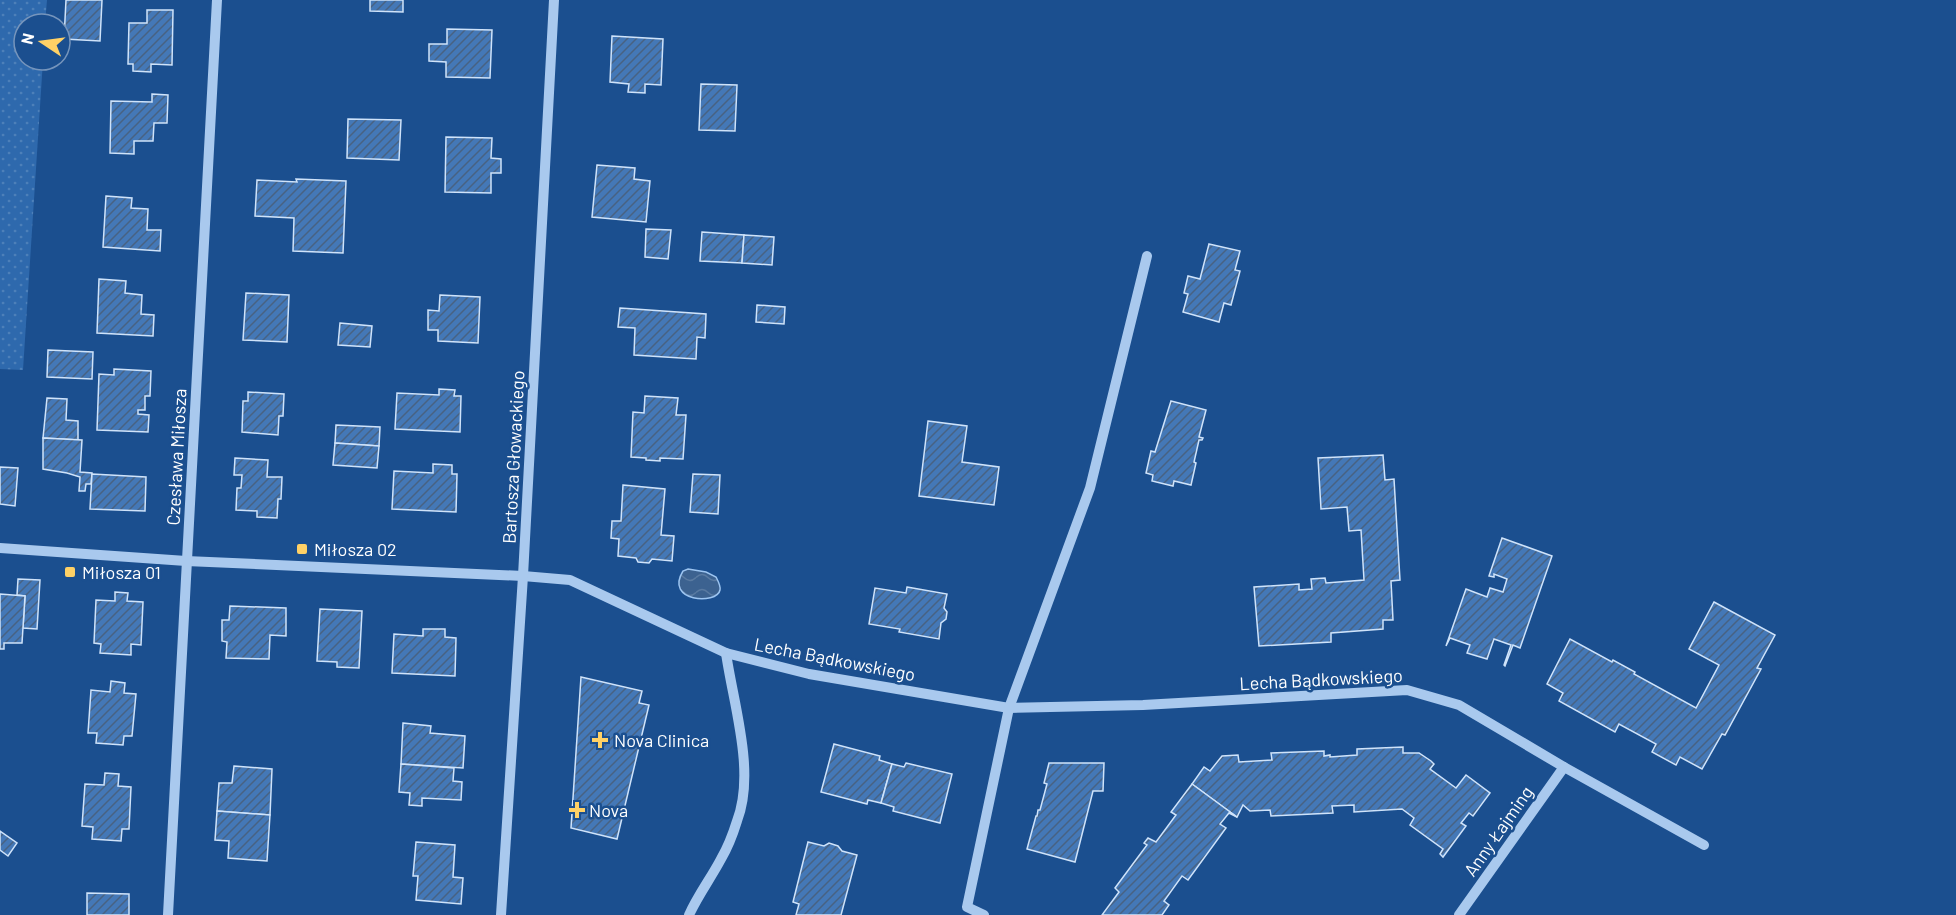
<svg xmlns="http://www.w3.org/2000/svg" width="1956" height="915" font-family="Barlow,sans-serif">
	<style>
		.park { fill: url(#park-dots) }
		.water { fill: url(#water-waves); stroke: #9cc4f0; stroke-width: 1.5 }
		.building { fill: url(#building-hatch); stroke: #cfe3fa; stroke-width: 1.5 }
		.lines { fill: none; stroke-linecap: round; stroke-linejoin: round }
		.minor { stroke: #a9c9ee; stroke-width: 10 }
		.poi-dot { fill: #ffd166; stroke: #1b4f8f; stroke-width: 2 }
		.labels { text-anchor: middle; dominant-baseline: central; stroke-width: 5; stroke-linejoin: round; paint-order: stroke }
		.street-label { font-size: 18px; fill: #fff; stroke: #1b4f8f }
		.poi-label { font-size: 18px; fill: #fff; stroke: #1b4f8f; text-anchor: start }
	</style>
	<defs>
		<pattern id="park-dots" width="8" height="8" patternUnits="userSpaceOnUse" patternTransform="scale(1.5)"><rect width="8" height="8" fill="#2e69ad"/><path d="M2 2h.1M6 6h.1" fill="none" stroke="#4d80b9" stroke-width="1.8" stroke-linecap="round"/></pattern>
		<pattern id="water-waves" width="16" height="10" patternUnits="userSpaceOnUse" patternTransform="scale(1.5)"><rect width="16" height="10" fill="#3c6290"/><path d="M0 5q4-4 8 0t8 0" fill="none" stroke="#597aa1"/></pattern>
		<pattern id="building-hatch" width="6" height="6" patternUnits="userSpaceOnUse" patternTransform="scale(1.5)"><rect width="6" height="6" fill="#4478b7"/><path d="M-1 1l2-2M0 6l6-6M5 7l2-2" fill="none" stroke="#486282"/></pattern>
	</defs>
	<rect width="100%" height="100%" fill="#1b4f8f"/>
	<!-- park -->
	<path class="park" d="M0 0H47L45 24H24V60H43L23 370 0 369Z"/>
	<!-- water -->
	<path class="water" d="M688 569 706 572 716 577C718 581 721 586 720 590 717 605 664 602 683 571Z"/>
	<!-- building -->
	<g class="building">
		<path d="M66 0H102L100 41 64 39Z"/>
		<path d="M370 0H403V12L370 11Z"/>
		<path d="M147 10H173L172 65 151 64V72L133 71V64H128L129 23H147Z"/>
		<path d="M447 29 492 30 490 78 446 77V62L429 61V44H447Z"/>
		<path d="M612 36 663 39 661 85 645 84V93L628 92 629 84 610 82Z"/>
		<path d="M701 84 737 85 735 131 699 130Z"/>
		<path d="M152 94 168 95 167 123H154L153 141H134V154L110 153 111 101 152 102Z"/>
		<path d="M348 119 401 120 399 160 347 158Z"/>
		<path d="M446 137 492 138 491 158 501 159V173H491V193L445 192Z"/>
		<path d="M597 165 635 168 634 179 650 181 646 222 592 217Z"/>
		<path d="M296 179 346 181 343 253 293 251 294 218 255 216 257 180 297 182Z"/>
		<path d="M106 196 132 198 131 208 148 209 147 230H161L160 251 103 247Z"/>
		<path d="M646 229 671 230 668 259 645 257Z"/>
		<path d="M702 232 744 235 742 263 700 261Z"/>
		<path d="M744 235 774 237 772 265 742 263Z"/>
		<path d="M1209 244 1240 251 1235 270 1240 271 1231 305 1224 303 1219 322 1183 312 1188 294 1184 293 1188 276 1200 279Z"/>
		<path d="M99 279 126 281 125 293 142 295 141 314 154 315 153 336 97 333Z"/>
		<path d="M246 293 289 295 287 342 243 340Z"/>
		<path d="M440 295 480 297 478 343 438 341V330H428V310L439 311Z"/>
		<path d="M757 305 785 307 784 324 756 322Z"/>
		<path d="M620 308 706 314 705 338 697 337 696 359 634 355 635 328 618 327Z"/>
		<path d="M340 323 372 326 370 347 338 345Z"/>
		<path d="M48 350 93 352 92 379 47 377Z"/>
		<path d="M114 369 151 371 150 396H145V410H138V414L149 415 148 432 97 430 99 374 114 375Z"/>
		<path d="M439 389 455 390 454 396H461L460 432 395 429 397 393 439 395Z"/>
		<path d="M248 392 284 394 283 416H279L278 435 242 432 243 401H248Z"/>
		<path d="M645 396 678 398 676 415H686L683 459 660 458V461L646 460V458L631 457 633 412 644 413Z"/>
		<path d="M47 398 67 399 66 420 78 421V440L43 438Z"/>
		<path d="M1171 401 1206 410 1199 437 1203 438 1202 440H1199L1194 462 1196 463 1191 485 1174 481 1173 486 1152 481 1153 475 1146 473 1151 451 1155 452Z"/>
		<path d="M928 421 967 426 962 462 999 467 994 505 919 496Z"/>
		<path d="M336 425 380 427 379 446 335 443Z"/>
		<path d="M43 438 82 440 80 472 92 473 91 484H86L85 491H79L80 477 67 473 43 469Z"/>
		<path d="M335 443 379 446 377 468 333 465Z"/>
		<path d="M1383 455 1385 480 1394 479 1400 580 1391 581 1393 620H1383V629L1331 633V642L1259 646 1254 587 1299 584V590L1312 589 1311 579 1325 578 1326 583 1364 580 1361 530 1349 531 1347 507 1321 509 1318 458Z"/>
		<path d="M235 458 268 460 267 477H282L281 499H278L277 518 257 517V511L236 510 237 488H241L242 475H234Z"/>
		<path d="M433 464 452 465V474H457L456 512 392 509 394 471 433 473Z"/>
		<path d="M0 467 18 468 15 506 0 504Z"/>
		<path d="M92 474 146 477 145 511 90 509Z"/>
		<path d="M693 474 720 475 718 514 690 512Z"/>
		<path d="M623 485 665 489 661 535 674 536 672 561 652 559 649 563 638 562 636 558 618 556 619 539 611 538 612 521H621Z"/>
		<path d="M1502 538 1552 556 1520 648 1513 645 1505 666 1504 665 1511 645 1494 639 1487 659 1467 653 1470 645 1450 638 1446 646 1466 589 1487 597 1490 588 1503 592 1507 579 1494 574V577L1489 576Z"/>
		<path d="M18 579 40 580 37 629 23 628 25 596 17 595Z"/>
		<path d="M907 587 947 594 944 608 947 612 946 619 941 623 939 639 899 632 900 629 869 624 875 588 906 593Z"/>
		<path d="M115 592 128 593 127 601 143 602 141 645 131 644V655L100 653 101 644 94 643 96 600 115 601Z"/>
		<path d="M0 594 25 596 22 643H4V649H0Z"/>
		<path d="M1714 602 1775 635 1757 668 1761 669 1725 735 1722 734 1702 769 1680 757 1676 765 1652 752 1656 744 1619 724 1615 732 1559 701 1563 693 1547 684 1570 639 1612 662 1613 660 1635 672 1634 674 1696 708 1719 665 1689 649Z"/>
		<path d="M230 606 286 608V636L270 635 269 659 226 658 227 642 222 641V620H229Z"/>
		<path d="M320 609 362 611 359 668 337 667V662L317 661Z"/>
		<path d="M423 629H445V637L456 638 455 676 392 673 394 634 423 636Z"/>
		<path d="M581 677 642 691 639 703 649 705 617 839 571 828Z"/>
		<path d="M111 681 125 683 124 693 136 694 132 736H124L123 745 96 743 97 733H88L91 690 110 692Z"/>
		<path d="M403 723 431 726 430 733 465 736 463 768 401 764Z"/>
		<path d="M834 744 880 756 879 760 892 764 881 803 868 800 867 804 821 792Z"/>
		<path d="M1403 747V753H1419L1431 761 1434 764 1430 769 1456 788 1466 775 1490 793 1473 816 1469 813 1461 823 1466 826 1443 857 1440 854 1443 849 1410 825 1414 818 1402 809 1354 812V805L1332 806 1333 813 1271 816 1270 810 1250 811 1243 805 1237 817 1192 784 1204 767 1210 771 1222 756 1238 755 1239 762 1272 760 1271 753 1324 751V756L1330 755V757L1357 755V749Z"/>
		<path d="M906 763 952 774 940 823 893 811 894 807 881 803 892 764 904 767Z"/>
		<path d="M1049 763H1104L1103 791H1093L1075 862 1027 849 1036 816H1037L1038 810H1040L1047 784 1044 783Z"/>
		<path d="M401 764 454 768 453 781 462 782 461 800 422 798V806L409 805 410 793 399 792Z"/>
		<path d="M234 766 272 769 270 815 217 811 219 783H232Z"/>
		<path d="M105 773 119 774 118 786 131 787 129 829H122L121 841 92 839 93 827 82 826 85 784 104 785Z"/>
		<path d="M1192 784 1237 817 1229 813 1220 824 1226 828 1188 880 1182 876 1164 901 1169 905 1162 915H1102L1119 892 1115 888 1147 845 1144 843 1148 838 1156 842 1176 815 1171 812Z"/>
		<path d="M217 811 270 815 267 861 228 858 229 841 215 840Z"/>
		<path d="M0 831 17 843 8 856 0 850Z"/>
		<path d="M416 842 455 845 453 877 463 878 461 904 416 900 418 876H413Z"/>
		<path d="M808 842 824 846 829 843 838 846 842 851 857 855 841 915H796L799 904 793 902Z"/>
		<path d="M87 893 129 894V915H87Z"/>
	</g>
	<g class="lines">
		<!-- minor -->
		<g class="minor">
			<path d="M0 548 186 561 523 576 570 580 726 653 809 674 1009 708 1143 705 1407 690 1459 705 1564 767 1704 845"/>
			<path d="M168 915 217 0"/>
			<path d="M501 915 523 576 554 0"/>
			<path d="M689 915C698 895 711 878 721 859 728 847 733 834 737 821 756 772 733 703 726 653"/>
			<path d="M984 915 967 907 1009 708 1090 488 1147 256"/>
			<path d="M1459 915 1564 767"/>
		</g>
	</g>
	<!-- markers -->
	<g class="poi-dot">
		<rect x="296" y="543" width="12" height="12" rx="3"/>
		<rect x="64" y="566" width="12" height="12" rx="3"/>
		<path d="M597 731h6v6h6v6h-6v6h-6v-6h-6v-6h6z"/>
		<path d="M574 801h6v6h6v6h-6v6h-6v-6h-6v-6h6z"/>
	</g>
	<g class="labels">
		<!-- street labels -->
		<g class="street-label">
			<text transform="translate(176 457) rotate(-87)">Czesława Miłosza</text>
			<text transform="translate(513 457) rotate(-87)">Bartosza Głowackiego</text>
			<text transform="translate(835 659) rotate(11)">Lecha Bądkowskiego</text>
			<text transform="translate(1321 679) rotate(-3)">Lecha Bądkowskiego</text>
			<text transform="translate(1498 831) rotate(-55)">Anny Łajming</text>
		</g>
		<!-- poi labels -->
		<g class="poi-label">
			<text x="314" y="549">Miłosza 02</text>
			<text x="82" y="572">Miłosza 01</text>
			<text x="614" y="740">Nova Clinica</text>
			<text x="589" y="810">Nova</text>
		</g>
	</g>
	<!-- north arrow -->
	<g transform="translate(42 42) rotate(283)"><circle r="28" fill="#1b4f8f" stroke="#7695bc" stroke-width="1.5"/>
	<path d="M0-4.5L10 22L0 15L-10 22Z" fill="#ffd166"/>
	<text y="-9" font-size="16" font-weight="bold" text-anchor="middle" fill="#ffffff">N</text>
	</g>
</svg>
